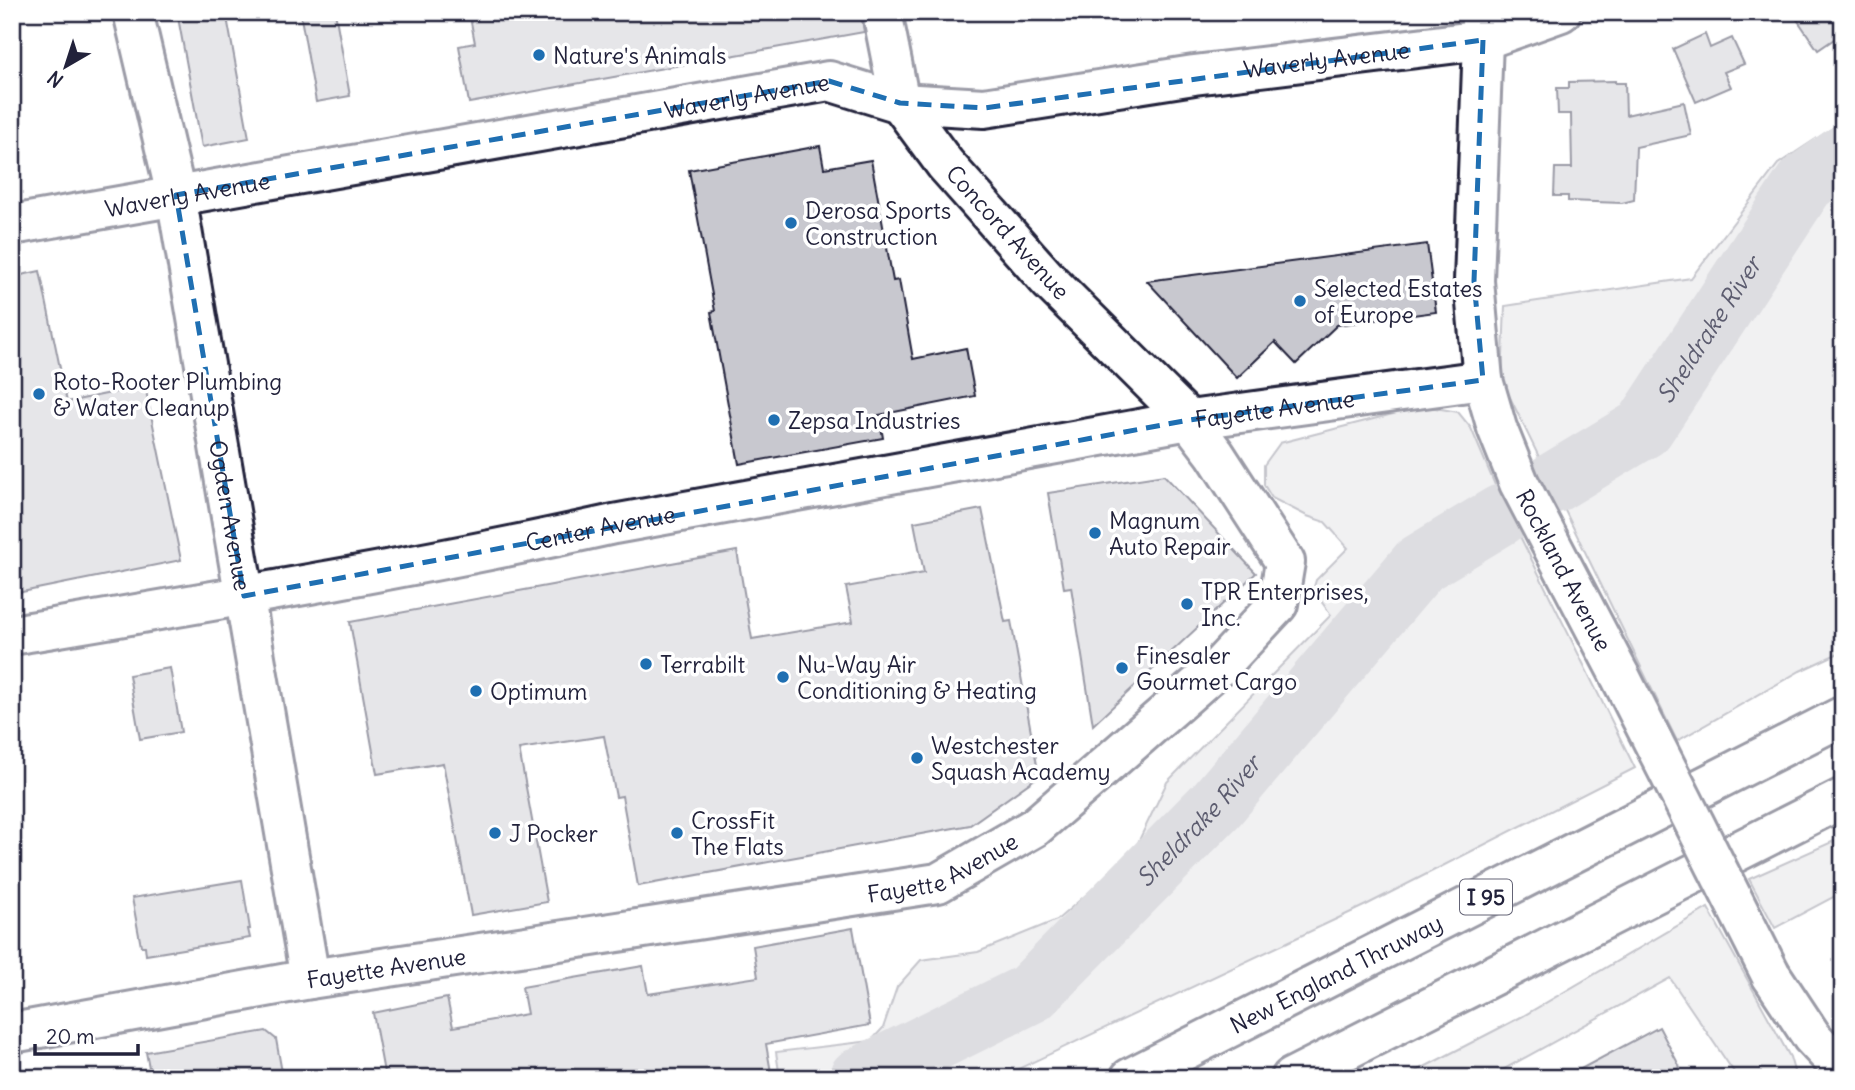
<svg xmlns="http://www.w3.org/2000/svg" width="1855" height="1090" font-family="Delius,sans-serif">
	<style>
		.green { fill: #dfdfe2; stroke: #80808e; stroke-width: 2 }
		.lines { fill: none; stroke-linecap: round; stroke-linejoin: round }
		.river { stroke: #b4b4bc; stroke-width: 61 }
		.building { fill: #c8c8cf; stroke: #22223b; stroke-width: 2 }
		.street-casing { stroke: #22223b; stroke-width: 44 }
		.secondary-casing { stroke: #22223b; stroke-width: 44 }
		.highway-casing { stroke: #22223b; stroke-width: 44 }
		.street { stroke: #fff; stroke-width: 38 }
		.secondary { stroke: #fff; stroke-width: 38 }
		.highway { stroke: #fff; stroke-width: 38 }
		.secondary-bridge-casing { stroke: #22223b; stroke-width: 44; stroke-linecap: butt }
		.secondary-bridge { stroke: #fff; stroke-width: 38 }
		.marked { fill: none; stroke: #1f6fb2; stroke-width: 5; stroke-dasharray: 14 9; stroke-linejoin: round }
		.poi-dot { fill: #1f6fb2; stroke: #fff; stroke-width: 2.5 }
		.labels { text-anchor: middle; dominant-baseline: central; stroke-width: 7; stroke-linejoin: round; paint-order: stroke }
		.shield { fill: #fff; stroke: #646476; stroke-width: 2 }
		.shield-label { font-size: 21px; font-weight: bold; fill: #22223b }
		.poi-label { font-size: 23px; fill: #22223b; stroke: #fff; text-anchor: start }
		.street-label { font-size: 23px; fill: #22223b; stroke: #fff }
		.water-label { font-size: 24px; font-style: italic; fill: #5c5c6f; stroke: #fff }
	</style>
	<rect width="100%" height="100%" fill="#fff"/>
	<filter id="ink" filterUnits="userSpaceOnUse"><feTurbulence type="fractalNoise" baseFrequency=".0143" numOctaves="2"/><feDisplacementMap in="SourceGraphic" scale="14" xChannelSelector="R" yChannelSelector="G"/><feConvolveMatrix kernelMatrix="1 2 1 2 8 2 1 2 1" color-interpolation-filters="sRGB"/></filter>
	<g filter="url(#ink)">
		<!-- green -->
		<g class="green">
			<path d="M1843 121V651L1800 671 1677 741 1502 381 1505 306 1691 278 1778 164Z"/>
			<path d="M1424 406 1458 412 1471 428 1498 492 1635 768 1366 905 999 1078H780L776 1052 871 1041 883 1028 897 987 921 960 978 952 1057 920 1132 855 1167 782 1331 615 1313 590 1316 580 1348 548 1325 522 1307 516 1272 498 1264 485V465L1280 443Z"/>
			<path d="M1843 837V892L1775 928 1749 879Z"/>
			<path d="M1708 908 1790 1057 1794 1071 1790 1078H1738L1670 978 1488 1078H1403L1523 1016Z"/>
		</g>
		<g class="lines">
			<!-- river -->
			<g class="river">
				<path id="s1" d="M1553 483 1644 428 1805 183 1843 156"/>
				<path id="s2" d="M859 1078 1031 993 1217 804 1420 564 1501 515"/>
			</g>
		</g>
		<!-- building -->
		<g class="building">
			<path d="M177 12H226L249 138 202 147Z"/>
			<path d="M300 12H335L350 96 316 102Z"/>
			<path d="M469 12H861L864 32 469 103 459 46 475 43Z"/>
			<path d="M1792 12H1843V33L1818 50Z"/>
			<path d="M1705 34 1710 48 1732 38 1744 64 1724 72 1731 87 1696 102 1673 49Z"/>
			<path d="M1615 81V83H1625L1626 115 1684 102 1691 135 1636 147 1634 200 1622 203 1568 201V196H1554L1555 168H1572L1571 114H1558L1557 88H1569V82Z"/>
			<path d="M820 146 824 168 871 160 893 281 899 280 913 359 966 348 975 396 879 415 883 438 739 464 711 312 715 311 689 170Z"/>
			<path d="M1427 244 1436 312 1337 325 1296 364 1275 342 1237 378 1147 281Z"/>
			<path d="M40 271 67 402 145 386 181 560 12 594V277Z"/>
			<path d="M1164 475 1256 573 1093 725 1071 587 1064 588 1048 493Z"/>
			<path d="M982 509 1005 622 1011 621 1039 776 970 825 638 886 622 796 616 797 604 736 519 749 547 902 471 915 443 763 377 774 350 622 737 551 752 639 853 622 846 587 924 573 914 522Z"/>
			<path d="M170 668 181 732 140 739 129 675Z"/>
			<path d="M242 880 250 929H248L250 938 146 955 145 946H141L132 898Z"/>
			<path d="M853 928 870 1025 766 1044 772 1078H385L373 1013 447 998 453 1027 527 1014 522 987 643 966 648 994 758 977 753 946Z"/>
			<path d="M1659 1027 1680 1067 1661 1078H1564Z"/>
			<path d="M266 1031 276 1039 283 1078H151L146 1052Z"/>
		</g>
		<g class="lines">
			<defs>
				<g id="street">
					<path id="s3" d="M133 12 176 195 310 979"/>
					<path id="s4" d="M12 635C213 601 415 568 614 524L1189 420 1483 380"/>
					<path id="s5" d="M12 1033 310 979 938 883 1035 827 1222 664 1278 604 1285 562 1215 454 1189 420 1050 282 945 164 900 103 882 12"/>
				</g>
				<g id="secondary">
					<path id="s6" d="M1480 12 1483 40 1474 281 1483 380 1497 428 1519 483 1620 676"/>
					<path id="s7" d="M12 225 829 81 900 103 984 108 1194 75 1483 40 1561 12"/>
					<path d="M1771 975 1812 1037 1843 1070"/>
				</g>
				<g id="highway">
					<path id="s8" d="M1130 1078 1843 716"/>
					<path d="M1291 1078 1843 798"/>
				</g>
			</defs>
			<!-- street casing -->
			<use href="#street" class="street-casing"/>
			<!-- secondary casing -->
			<use href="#secondary" class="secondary-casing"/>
			<!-- highway casing -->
			<use href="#highway" class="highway-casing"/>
			<!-- street -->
			<use href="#street" class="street"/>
			<!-- secondary -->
			<use href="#secondary" class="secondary"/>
			<!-- highway -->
			<use href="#highway" class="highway"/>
			<defs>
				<path id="secondary-bridge" d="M1620 676 1771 975"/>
			</defs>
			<!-- secondary-bridge casing -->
			<use href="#secondary-bridge" class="secondary-bridge-casing"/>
			<!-- secondary-bridge -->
			<use href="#secondary-bridge" class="secondary-bridge"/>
		</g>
	</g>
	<!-- marked area -->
	<path d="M0 0H1855V1090H0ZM1483 40 1474 281 1483 380 1189 420 244 596 176 195 829 81 900 103 984 108Z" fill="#fff" fill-opacity=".55" fill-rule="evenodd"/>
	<path class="marked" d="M1483 40 1474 281 1483 380 1189 420 244 596 176 195 829 81 900 103 984 108Z"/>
	<!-- markers -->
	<g class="poi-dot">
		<circle cx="539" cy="55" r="7"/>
		<circle cx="791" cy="223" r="7"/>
		<circle cx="1300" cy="301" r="7"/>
		<circle cx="39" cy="394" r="7"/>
		<circle cx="774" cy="420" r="7"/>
		<circle cx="1095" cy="533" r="7"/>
		<circle cx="1187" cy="604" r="7"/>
		<circle cx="646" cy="664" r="7"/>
		<circle cx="1122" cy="668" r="7"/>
		<circle cx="783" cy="677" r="7"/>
		<circle cx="476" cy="691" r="7"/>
		<circle cx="917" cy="758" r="7"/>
		<circle cx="495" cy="833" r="7"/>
		<circle cx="677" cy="833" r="7"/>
	</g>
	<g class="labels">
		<!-- shield labels -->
		<rect class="shield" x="1460" y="879.5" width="52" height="35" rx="5"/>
		<g class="shield-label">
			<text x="1486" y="897">I 95</text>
		</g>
		<!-- poi labels -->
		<g class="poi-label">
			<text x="553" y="55">Nature's Animals</text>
			<text x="805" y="210">Derosa Sports<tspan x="805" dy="26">Construction</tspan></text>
			<text x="1314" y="288">Selected Estates<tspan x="1314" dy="26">of Europe</tspan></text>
			<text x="53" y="381">Roto-Rooter Plumbing<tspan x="53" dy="26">&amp; Water Cleanup</tspan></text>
			<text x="788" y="420">Zepsa Industries</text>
			<text x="1109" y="520">Magnum<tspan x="1109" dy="26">Auto Repair</tspan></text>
			<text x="1201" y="591">TPR Enterprises,<tspan x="1201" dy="26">Inc.</tspan></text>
			<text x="1136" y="655">Finesaler<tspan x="1136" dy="26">Gourmet Cargo</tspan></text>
			<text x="660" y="664">Terrabilt</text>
			<text x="797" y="664">Nu-Way Air<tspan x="797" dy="26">Conditioning &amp; Heating</tspan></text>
			<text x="490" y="691">Optimum</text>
			<text x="931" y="745">Westchester<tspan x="931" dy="26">Squash Academy</tspan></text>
			<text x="691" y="820">CrossFit<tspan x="691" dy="26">The Flats</tspan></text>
			<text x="509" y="833">J Pocker</text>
		</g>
		<!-- street labels -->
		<g class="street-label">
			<text stroke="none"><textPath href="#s7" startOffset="1334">Waverly Avenue</textPath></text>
			<text stroke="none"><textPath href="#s7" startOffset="746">Waverly Avenue</textPath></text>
			<text stroke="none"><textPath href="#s7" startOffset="178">Waverly Avenue</textPath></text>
			<text transform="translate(1008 232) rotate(48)">Concord Avenue</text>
			<text stroke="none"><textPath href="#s4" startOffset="1283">Fayette Avenue</textPath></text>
			<text stroke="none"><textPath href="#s3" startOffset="513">Ogden Avenue</textPath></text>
			<text stroke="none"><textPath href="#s4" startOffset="598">Center Avenue</textPath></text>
			<text stroke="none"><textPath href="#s6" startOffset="576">Rockland Avenue</textPath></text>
			<text stroke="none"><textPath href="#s5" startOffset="947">Fayette Avenue</textPath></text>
			<text stroke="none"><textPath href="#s5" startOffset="380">Fayette Avenue</textPath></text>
			<text stroke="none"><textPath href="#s8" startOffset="231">New England Thruway</textPath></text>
		</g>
		<!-- water labels -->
		<g class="water-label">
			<text stroke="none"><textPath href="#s1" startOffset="224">Sheldrake River</textPath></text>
			<text stroke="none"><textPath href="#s2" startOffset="432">Sheldrake River</textPath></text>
		</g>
	</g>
	<!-- margin -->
	<rect width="1855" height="1090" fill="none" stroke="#fff" stroke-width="42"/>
	<rect x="21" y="21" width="1813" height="1048" fill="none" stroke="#22223b" stroke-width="2.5" filter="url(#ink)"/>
	<!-- north arrow -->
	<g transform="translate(66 66) rotate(219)" stroke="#ffffff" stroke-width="5" paint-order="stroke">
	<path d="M0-5L12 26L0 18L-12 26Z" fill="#22223b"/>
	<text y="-10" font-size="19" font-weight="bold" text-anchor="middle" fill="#22223b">N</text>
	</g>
	<!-- scale -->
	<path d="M35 1044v10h103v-10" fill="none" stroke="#22223b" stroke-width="3.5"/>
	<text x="46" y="1044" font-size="21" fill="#22223b" stroke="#ffffff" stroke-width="5" paint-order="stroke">20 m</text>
</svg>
